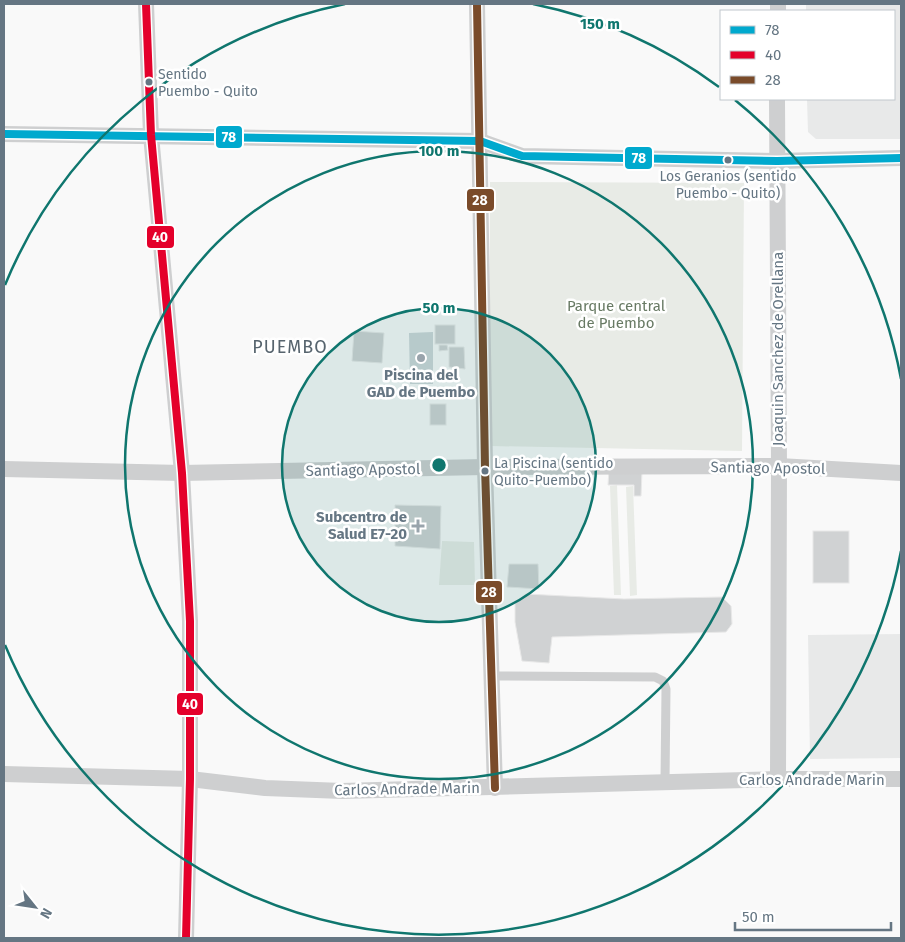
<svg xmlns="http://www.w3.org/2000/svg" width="905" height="942" font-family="'Fira Sans',sans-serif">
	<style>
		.built { fill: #e8e9e9 }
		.green { fill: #e8ebe6 }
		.water { fill: #ced6d9 }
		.building { fill: #d0d2d3; stroke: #e8e8e8 }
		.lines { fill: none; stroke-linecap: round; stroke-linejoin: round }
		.service { stroke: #cecfd0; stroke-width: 9 }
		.minor { stroke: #cecfd0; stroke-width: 16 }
		.bus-1-casing { stroke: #fff; stroke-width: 11 }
		.bus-2-casing { stroke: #fff; stroke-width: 11 }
		.bus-3-casing { stroke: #fff; stroke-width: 11 }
		.bus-1 { stroke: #00a9ce; stroke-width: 8 }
		.bus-2 { stroke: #e4002b; stroke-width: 8 }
		.bus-3 { stroke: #7a4b2a; stroke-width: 8 }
		.ring { fill: none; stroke: #0f766e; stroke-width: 2.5 }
		.bus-dot { fill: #657683; stroke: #fff; stroke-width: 2 }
		.poi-dot { fill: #99a4ac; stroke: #fff; stroke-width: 2 }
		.labels { text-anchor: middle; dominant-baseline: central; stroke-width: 5; stroke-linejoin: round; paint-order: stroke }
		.bus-label { font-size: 14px; fill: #657683; stroke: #fff; text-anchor: start }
		.park-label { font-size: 15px; fill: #687a64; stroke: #fff }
		.street-label { font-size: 15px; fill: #657683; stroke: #fff }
		.poi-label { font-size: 15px; font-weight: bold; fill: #657683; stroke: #fff }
		.quarter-label { font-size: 18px; letter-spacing: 1px; fill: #57646e; stroke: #fff }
		.centre { fill: #0f766e; stroke: #fff; stroke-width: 2.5 }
		.ring-label { font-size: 15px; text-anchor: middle; font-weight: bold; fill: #0f766e; stroke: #fff; stroke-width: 5; stroke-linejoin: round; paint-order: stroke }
		.line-badge { stroke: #fff; stroke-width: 2 }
		.badge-label { font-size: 14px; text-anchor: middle; font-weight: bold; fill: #fff }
	</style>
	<rect width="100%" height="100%" fill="#f9f9f9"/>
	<!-- built -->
	<g class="built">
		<path d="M806 4H901V139H816L808 132 807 99H894V11H806Z"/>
		<path d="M901 634V758L810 759 808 635Z"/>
	</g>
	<!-- green -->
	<g class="green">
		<path d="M490 182 744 183 742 451 490 446Z"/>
		<path d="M617 485 621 595H614L610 486Z"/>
		<path d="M633 486 637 595 630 596 626 487Z"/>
		<path d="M442 541 474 542 475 585H439Z"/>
	</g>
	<!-- water -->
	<path class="water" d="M433 332V384H410L409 333Z"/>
	<!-- building -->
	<g class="building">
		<rect x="435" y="325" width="20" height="19"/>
		<path d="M354 331 384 333 382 363 352 361Z"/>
		<path d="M439 345H447L448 350 439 351Z"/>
		<path d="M449 347H464L465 369 449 367Z"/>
		<rect x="430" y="404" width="16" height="21"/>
		<path d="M609 470 642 471 641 496H634V485H608Z"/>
		<path d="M395 505 441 506 440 549 395 546Z"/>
		<rect x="813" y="531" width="36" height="52"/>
		<path d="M509 564H538L539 589 507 587Z"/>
		<path d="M526 594 624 599 722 597 731 606 732 624 726 632 552 637 549 663 522 661 515 622V603Z"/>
	</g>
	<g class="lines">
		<!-- service -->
		<path class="service" d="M492 676 655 677 663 681 666 689 665 782"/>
		<!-- minor -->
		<g class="minor">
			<path d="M146 4 151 135 182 473 190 621V779L186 938"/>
			<path d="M477 4 485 467 495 788"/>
			<path d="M778 11V4"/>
			<path d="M777 99 779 466 778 779"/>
			<path d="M4 134 480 141 522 156 777 161 901 158"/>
			<path d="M4 469 182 473 485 467 779 466 901 473"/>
			<path d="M4 774 190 779 265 788 342 791 778 779H901"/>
		</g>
		<defs>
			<path id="bus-1" d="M4 134 480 141 522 156 777 161 901 158"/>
			<path id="bus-2" d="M146 4 151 135 182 473 190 621V779L186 938"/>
			<path id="bus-3" d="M477 4 485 467 495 788"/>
		</defs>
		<!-- bus-1 casing -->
		<use href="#bus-1" class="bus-1-casing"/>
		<!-- bus-2 casing -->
		<use href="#bus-2" class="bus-2-casing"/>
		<!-- bus-3 casing -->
		<use href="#bus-3" class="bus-3-casing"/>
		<!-- bus-1 -->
		<use href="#bus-1" class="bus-1"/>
		<!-- bus-2 -->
		<use href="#bus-2" class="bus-2"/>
		<!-- bus-3 -->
		<use href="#bus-3" class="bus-3"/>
	</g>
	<!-- distance rings -->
	<circle cx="439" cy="465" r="157" fill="#0f766e" fill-opacity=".12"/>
	<g class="ring">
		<circle cx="439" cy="465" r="157"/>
		<circle cx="439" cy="465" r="314"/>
		<path d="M901 551A470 470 0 0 1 5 645M5 285A470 470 0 0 1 345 4M533 4A470 470 0 0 1 719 87M735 100A470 470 0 0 1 901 379"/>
	</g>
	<!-- markers -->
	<g class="bus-dot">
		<circle cx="149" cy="82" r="4.5"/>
		<circle cx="728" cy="160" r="4.5"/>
		<circle cx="485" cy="471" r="4.5"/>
	</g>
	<g class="poi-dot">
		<circle cx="421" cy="358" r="5"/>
		<path d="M415.5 518.5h5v5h5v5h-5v5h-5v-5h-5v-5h5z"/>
	</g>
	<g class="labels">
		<!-- bus labels -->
		<g class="bus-label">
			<text x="158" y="74">Sentido<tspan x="158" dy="17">Puembo - Quito</tspan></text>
			<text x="728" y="176" text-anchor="middle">Los Geranios (sentido<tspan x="728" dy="17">Puembo - Quito)</tspan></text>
			<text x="494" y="463">La Piscina (sentido<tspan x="494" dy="17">Quito-Puembo)</tspan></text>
		</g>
		<!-- park labels -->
		<g class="park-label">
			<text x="616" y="306">Parque central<tspan x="616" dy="17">de Puembo</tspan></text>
		</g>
		<!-- street labels -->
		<g class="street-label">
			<text transform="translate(778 349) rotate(-90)">Joaquin Sanchez de Orellana</text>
			<text transform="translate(768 468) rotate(1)">Santiago Apostol</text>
			<text transform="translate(363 470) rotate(-1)">Santiago Apostol</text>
			<text x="812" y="780">Carlos Andrade Marin</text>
			<text transform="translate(407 789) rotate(-1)">Carlos Andrade Marin</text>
		</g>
		<!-- poi labels -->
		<g class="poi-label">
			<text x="421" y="375">Piscina del<tspan x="421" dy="17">GAD de Puembo</tspan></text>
			<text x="407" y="517" text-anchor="end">Subcentro de<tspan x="407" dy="17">Salud E7-20</tspan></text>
		</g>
		<!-- quarter labels -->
		<g class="quarter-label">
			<text x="290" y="347">PUEMBO</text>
		</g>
	</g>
	<circle cx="439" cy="465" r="8" class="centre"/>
	<g class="ring-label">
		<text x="600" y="29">150 m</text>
		<text x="439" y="156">100 m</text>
		<text x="439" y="313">50 m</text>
	</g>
	<g class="line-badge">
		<rect x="215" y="125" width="28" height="24" rx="5" fill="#00a9ce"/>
		<rect x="624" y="146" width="29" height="24" rx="5" fill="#00a9ce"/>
		<rect x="466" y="188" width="29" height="24" rx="5" fill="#7a4b2a"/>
		<rect x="146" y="225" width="29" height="24" rx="5" fill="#e4002b"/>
		<rect x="475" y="580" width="28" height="24" rx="5" fill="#7a4b2a"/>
		<rect x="176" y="692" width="28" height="24" rx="5" fill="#e4002b"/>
	</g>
	<g class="badge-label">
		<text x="229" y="142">78</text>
		<text x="639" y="163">78</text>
		<text x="480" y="205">28</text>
		<text x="160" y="242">40</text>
		<text x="489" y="597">28</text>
		<text x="190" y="709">40</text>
	</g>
	<!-- border -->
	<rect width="905" height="942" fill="none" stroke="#657683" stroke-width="10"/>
	<!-- legend -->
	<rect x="720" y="10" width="175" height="90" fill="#ffffff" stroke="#c1c8cd"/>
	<rect x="730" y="26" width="25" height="8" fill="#00a9ce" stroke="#c1c8cd"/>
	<text x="765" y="35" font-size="15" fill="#657683">78</text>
	<rect x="730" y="51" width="25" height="8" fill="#e4002b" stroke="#c1c8cd"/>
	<text x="765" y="60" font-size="15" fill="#657683">40</text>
	<rect x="730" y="76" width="25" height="8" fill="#7a4b2a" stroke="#c1c8cd"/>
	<text x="765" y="85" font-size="15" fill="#657683">28</text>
	<!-- north arrow -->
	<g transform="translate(35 907) rotate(120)" stroke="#ffffff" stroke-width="4" paint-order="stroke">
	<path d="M0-4L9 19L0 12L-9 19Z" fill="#657683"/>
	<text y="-8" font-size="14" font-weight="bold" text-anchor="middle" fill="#657683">N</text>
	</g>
	<!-- scale -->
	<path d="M735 922v8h156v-8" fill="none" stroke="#657683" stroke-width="2.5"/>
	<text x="742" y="922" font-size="15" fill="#657683" stroke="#ffffff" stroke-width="4" paint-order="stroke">50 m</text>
</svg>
